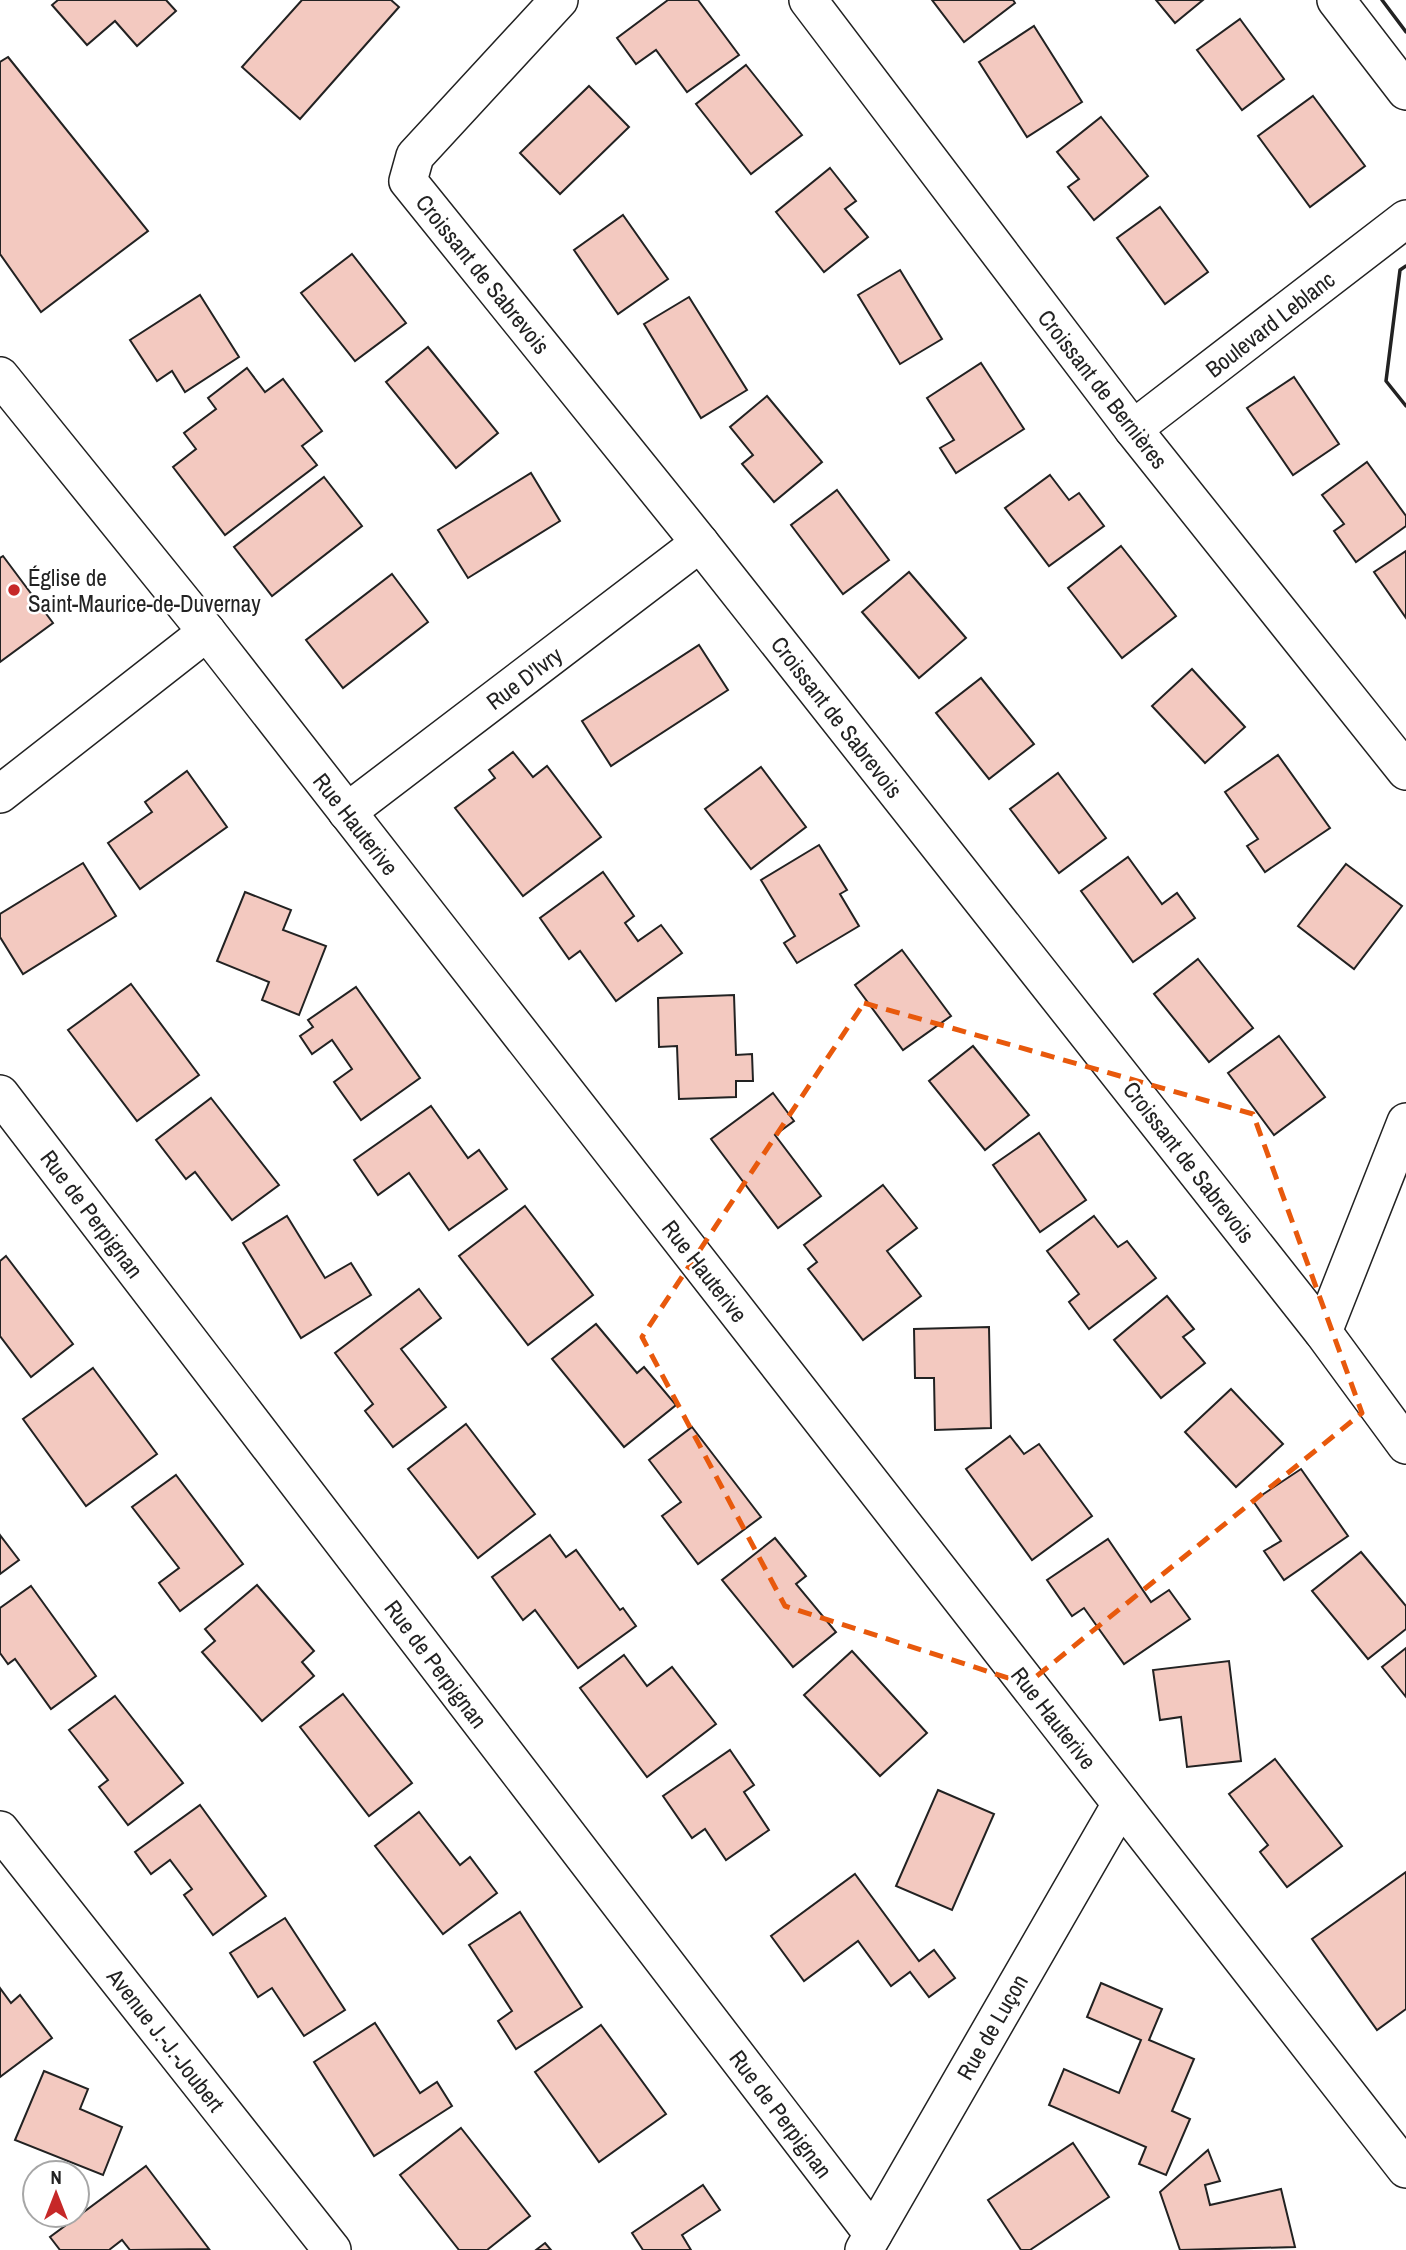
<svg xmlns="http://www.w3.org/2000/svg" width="1406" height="2250" font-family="'Archivo Narrow',sans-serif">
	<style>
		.building { fill: #f3c9c0; stroke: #222; stroke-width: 2 }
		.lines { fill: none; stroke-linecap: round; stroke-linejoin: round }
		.minor-casing { stroke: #222; stroke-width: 40 }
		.minor { stroke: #fff; stroke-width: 37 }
		.wall { stroke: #222; stroke-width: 3.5 }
		.marked { fill: none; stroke: #e8590c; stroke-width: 5; stroke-dasharray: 14 9; stroke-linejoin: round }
		.poi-dot { fill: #c62828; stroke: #fff; stroke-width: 2.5 }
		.labels { text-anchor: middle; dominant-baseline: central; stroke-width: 5; stroke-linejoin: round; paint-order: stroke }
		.street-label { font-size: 23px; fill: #222; stroke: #fff }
		.poi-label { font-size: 23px; fill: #222; stroke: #fff; text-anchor: start }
	</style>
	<rect width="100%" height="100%" fill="#fff"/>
	<!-- building -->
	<g class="building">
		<path d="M58 0H166L176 11 137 46 115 21 87 45 52 5Z"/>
		<path d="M302 0H391L399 7 300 119 242 67Z"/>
		<path d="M668 0H698L739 55 687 92 656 50 636 64 617 38Z"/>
		<path d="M932 0H1013L1015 3 964 42Z"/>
		<path d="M1156 0H1203L1175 23Z"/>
		<path d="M1240 19 1284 79 1242 110 1197 50Z"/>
		<path d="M1034 26 1082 102 1027 137 979 62Z"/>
		<path d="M8 57 148 231 41 312 0 254V62Z"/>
		<path d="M746 65 802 135 751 174 696 104Z"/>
		<path d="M589 86 629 127 560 194 520 153Z"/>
		<path d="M1313 96 1365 166 1310 207 1258 136Z"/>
		<path d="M1101 117 1148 176 1094 220 1068 187 1079 179 1057 152Z"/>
		<path d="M830 168 856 201 845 209 868 237 824 272 776 212Z"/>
		<path d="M1160 207 1208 272 1165 304 1117 238Z"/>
		<path d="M623 215 668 279 618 314 574 250Z"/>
		<path d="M352 254 406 323 355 361 301 293Z"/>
		<path d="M900 270 942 339 900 364 858 295Z"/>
		<path d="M200 295 239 357 185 392 172 371 157 381 130 340Z"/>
		<path d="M689 297 747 390 701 418 644 324Z"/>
		<path d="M428 347 498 433 456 468 386 382Z"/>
		<path d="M981 363 1024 429 956 473 940 448 954 440 927 398Z"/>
		<path d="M247 368 265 392 283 379 322 431 302 446 317 465 225 535 173 467 196 449 184 433 216 409 208 398Z"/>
		<path d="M1294 377 1339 444 1293 475 1247 408Z"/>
		<path d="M767 396 822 462 774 502 742 464 753 455 730 427Z"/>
		<path d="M1367 462 1406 516V526L1356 562 1334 531 1344 524 1322 495Z"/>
		<path d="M531 473 560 521 468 578 438 530Z"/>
		<path d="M1050 475 1069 500 1079 493 1104 526 1049 566 1005 508Z"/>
		<path d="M324 477 362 526 272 596 234 547Z"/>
		<path d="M837 490 889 560 843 594 791 525Z"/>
		<path d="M1121 546 1176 616 1122 658 1068 588Z"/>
		<path d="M1406 551V618L1374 572Z"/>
		<path d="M3 556 53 623 0 662V558Z"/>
		<path d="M909 572 966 638 919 678 862 612Z"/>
		<path d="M392 574 428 622 343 688 306 640Z"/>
		<path d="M699 645 728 690 611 766 582 721Z"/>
		<path d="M1192 669 1245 727 1205 763 1152 706Z"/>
		<path d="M981 678 1034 744 989 779 936 713Z"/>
		<path d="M513 752 533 777 547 766 601 837 523 896 455 808 495 778 489 770Z"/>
		<path d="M1278 755 1330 828 1265 872 1247 846 1258 839 1225 792Z"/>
		<path d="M761 767 806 827 751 869 705 809Z"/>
		<path d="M187 771 227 827 140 889 108 843 152 812 145 802Z"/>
		<path d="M1058 773 1106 838 1059 873 1010 809Z"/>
		<path d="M819 845 847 890 840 894 859 926 797 963 784 943 795 936 761 880Z"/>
		<path d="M1128 857 1162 904 1177 893 1195 918 1133 962 1081 891Z"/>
		<path d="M83 863 116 916 23 974 0 937V914Z"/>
		<path d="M1346 864 1402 906 1354 969 1298 926Z"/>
		<path d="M603 872 634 916 625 923 638 941 661 925 682 953 616 1001 580 951 569 959 540 918Z"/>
		<path d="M245 892 291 910 283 930 326 946 299 1015 262 1000 269 982 217 961Z"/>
		<path d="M902 950 951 1016 903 1050 855 985Z"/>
		<path d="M1198 959 1253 1028 1209 1062 1154 994Z"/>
		<path d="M131 984 199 1075 137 1121 68 1030Z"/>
		<path d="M356 987 420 1078 361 1120 334 1082 352 1069 332 1040 312 1054 300 1036 313 1027 308 1020Z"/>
		<path d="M734 995 736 1055 752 1054 753 1081H736V1097L679 1099 677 1046 659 1047 658 998Z"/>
		<path d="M1279 1036 1325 1097 1274 1135 1228 1073Z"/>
		<path d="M973 1046 1029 1115 985 1150 929 1081Z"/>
		<path d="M773 1093 794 1121 775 1135 821 1196 778 1228 711 1139Z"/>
		<path d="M211 1098 279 1185 232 1220 195 1172 186 1179 156 1140Z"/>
		<path d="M431 1106 468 1158 479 1150 507 1189 449 1230 409 1173 378 1195 354 1160Z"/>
		<path d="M1039 1133 1086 1200 1040 1232 993 1165Z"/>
		<path d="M883 1185 917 1228 887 1251 921 1296 863 1340 808 1269 817 1262 804 1245Z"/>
		<path d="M525 1206 593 1295 528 1345 459 1256Z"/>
		<path d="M287 1216 325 1278 351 1263 371 1295 301 1338 243 1243Z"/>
		<path d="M1094 1216 1118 1247 1127 1241 1156 1278 1089 1329 1069 1302 1079 1294 1047 1251Z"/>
		<path d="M6 1256 73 1344 31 1377 0 1336V1261Z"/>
		<path d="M419 1289 441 1318 401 1349 446 1407 393 1447 365 1411 373 1404 335 1353Z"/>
		<path d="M1167 1296 1194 1329 1183 1337 1205 1363 1161 1398 1114 1340Z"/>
		<path d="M596 1324 637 1373 644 1367 676 1405 624 1447 552 1359Z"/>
		<path d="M989 1327 991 1428 935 1430 934 1378H915L914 1329Z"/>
		<path d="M93 1368 157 1454 86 1506 23 1419Z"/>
		<path d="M1231 1389 1283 1444 1236 1487 1185 1432Z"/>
		<path d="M466 1424 535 1514 478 1558 408 1469Z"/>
		<path d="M692 1427 761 1517 698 1564 662 1516 681 1502 649 1460Z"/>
		<path d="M1010 1436 1024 1454 1039 1444 1092 1516 1032 1560 966 1469Z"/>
		<path d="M1301 1469 1348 1536 1284 1580 1264 1551 1281 1541 1253 1501Z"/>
		<path d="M176 1475 243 1564 180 1611 159 1583 179 1568 132 1507Z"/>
		<path d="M0 1535 19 1560 0 1574Z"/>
		<path d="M550 1535 566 1557 576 1550 620 1610 623 1608 636 1626 578 1668 535 1610 523 1620 492 1577Z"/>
		<path d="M775 1538 806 1576 796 1584 836 1632 793 1667 722 1580Z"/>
		<path d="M1108 1539 1151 1602 1169 1590 1190 1619 1124 1664 1084 1608 1072 1616 1047 1580Z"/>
		<path d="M1361 1552 1406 1606V1629L1368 1659 1312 1591Z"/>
		<path d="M257 1585 314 1651 302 1662 314 1676 262 1721 202 1652 215 1641 205 1629Z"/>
		<path d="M31 1586 96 1676 51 1709 15 1659 8 1664 0 1653V1608Z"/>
		<path d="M1406 1648V1697L1382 1667Z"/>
		<path d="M852 1651 927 1733 880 1776 804 1695Z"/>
		<path d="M624 1655 647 1686 672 1667 716 1724 647 1777 580 1688Z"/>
		<path d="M1229 1661 1241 1761 1187 1767 1181 1717 1160 1720 1153 1670Z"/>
		<path d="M343 1694 412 1783 369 1816 300 1727Z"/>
		<path d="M115 1696 183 1783 128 1825 99 1787 108 1780 69 1730Z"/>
		<path d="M730 1750 754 1785 744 1792 769 1830 726 1860 705 1829 692 1838 663 1796Z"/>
		<path d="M1275 1759 1342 1846 1287 1887 1260 1852 1268 1845 1229 1794Z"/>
		<path d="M938 1790 994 1814 952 1910 896 1886Z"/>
		<path d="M200 1805 266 1896 213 1935 184 1895 192 1889 170 1860 151 1874 135 1852Z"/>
		<path d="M419 1812 460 1865 470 1857 497 1893 443 1934 375 1846Z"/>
		<path d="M1406 1872V2009L1377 2030 1312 1939Z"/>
		<path d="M855 1874 919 1961 934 1950 955 1978 929 1997 910 1972 891 1986 858 1941 804 1981 771 1936Z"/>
		<path d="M520 1912 582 2007 516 2049 498 2021 512 2011 469 1945Z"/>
		<path d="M285 1918 345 2010 304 2036 272 1988 258 1997 230 1953Z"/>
		<path d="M1101 1983 1162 2009 1149 2040 1194 2059 1172 2111 1190 2119 1166 2175 1139 2164 1146 2147 1049 2105 1064 2069 1119 2093 1141 2040 1087 2017Z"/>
		<path d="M0 1988 11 2003 20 1995 52 2038 0 2077Z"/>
		<path d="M375 2023 420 2093 437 2082 452 2106 374 2156 314 2062Z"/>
		<path d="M601 2025 666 2114 599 2162 535 2072Z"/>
		<path d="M44 2071 88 2089 80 2109 122 2127 103 2175 15 2140Z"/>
		<path d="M461 2128 530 2216 487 2250H459L400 2175Z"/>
		<path d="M1073 2143 1109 2197 1030 2250H1021L988 2200Z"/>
		<path d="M1208 2150 1220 2181 1205 2185 1210 2205 1281 2189 1295 2247 1180 2250 1160 2192Z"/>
		<path d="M146 2166 209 2249 130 2250 122 2240 109 2250H60L50 2237Z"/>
		<path d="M703 2185 720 2210 682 2235 691 2250H643L632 2233Z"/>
		<path d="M545 2243 551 2250H536Z"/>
	</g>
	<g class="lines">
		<defs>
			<g id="minor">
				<path d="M559 0 415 156 408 181 700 543 1323 1332 1406 1445"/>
				<path d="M808 0 1133 429 1406 771"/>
				<path d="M1336 0 1406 91"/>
				<path d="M0 376 207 632 1406 2169"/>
				<path d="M1133 429 1406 219"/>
				<path d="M0 794 207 632"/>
				<path d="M347 812 700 543"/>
				<path d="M0 1094 873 2234"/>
				<path d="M1323 1332 1406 1122"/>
				<path d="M0 1830 332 2250"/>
				<path d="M864 2250 1121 1804"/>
			</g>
		</defs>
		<!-- minor casing -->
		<use href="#minor" class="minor-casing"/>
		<!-- minor -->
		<use href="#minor" class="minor"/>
		<!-- wall -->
		<g class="wall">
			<path d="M1382 0 1406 32"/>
			<path d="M1406 266 1400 270 1386 381 1406 406"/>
		</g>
	</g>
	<!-- marked area -->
	<path class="marked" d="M864 1003 1253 1114 1362 1413 1027 1684 785 1606 642 1337Z"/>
	<!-- markers -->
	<circle class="poi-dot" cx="14" cy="590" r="7"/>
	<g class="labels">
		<!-- street labels -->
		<g class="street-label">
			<text transform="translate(483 274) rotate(51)">Croissant de Sabrevois</text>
			<text transform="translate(1270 324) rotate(-38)">Boulevard Leblanc</text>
			<text transform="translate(1103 389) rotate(52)">Croissant de Bernières</text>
			<text transform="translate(524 678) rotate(-37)">Rue D'Ivry</text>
			<text transform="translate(837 717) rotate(52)">Croissant de Sabrevois</text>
			<text transform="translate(356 824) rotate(52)">Rue Hauterive</text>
			<text transform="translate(1189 1162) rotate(52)">Croissant de Sabrevois</text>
			<text transform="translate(92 1214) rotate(53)">Rue de Perpignan</text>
			<text transform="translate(705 1271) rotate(52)">Rue Hauterive</text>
			<text transform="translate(436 1664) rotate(53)">Rue de Perpignan</text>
			<text transform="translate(1054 1718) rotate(52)">Rue Hauterive</text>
			<text transform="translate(992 2027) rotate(-60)">Rue de Luçon</text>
			<text transform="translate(166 2040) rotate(52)">Avenue J.-J.-Joubert</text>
			<text transform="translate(781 2114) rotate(53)">Rue de Perpignan</text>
		</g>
		<!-- poi labels -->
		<g class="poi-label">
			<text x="28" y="577">Église de<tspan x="28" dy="26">Saint-Maurice-de-Duvernay</tspan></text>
		</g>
	</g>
	<!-- north arrow -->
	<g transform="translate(56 2194)"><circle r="33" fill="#ffffff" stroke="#a7a7a7" stroke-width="2"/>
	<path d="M0-5L12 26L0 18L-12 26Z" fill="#c62828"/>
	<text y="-10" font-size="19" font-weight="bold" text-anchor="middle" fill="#222222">N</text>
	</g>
</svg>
